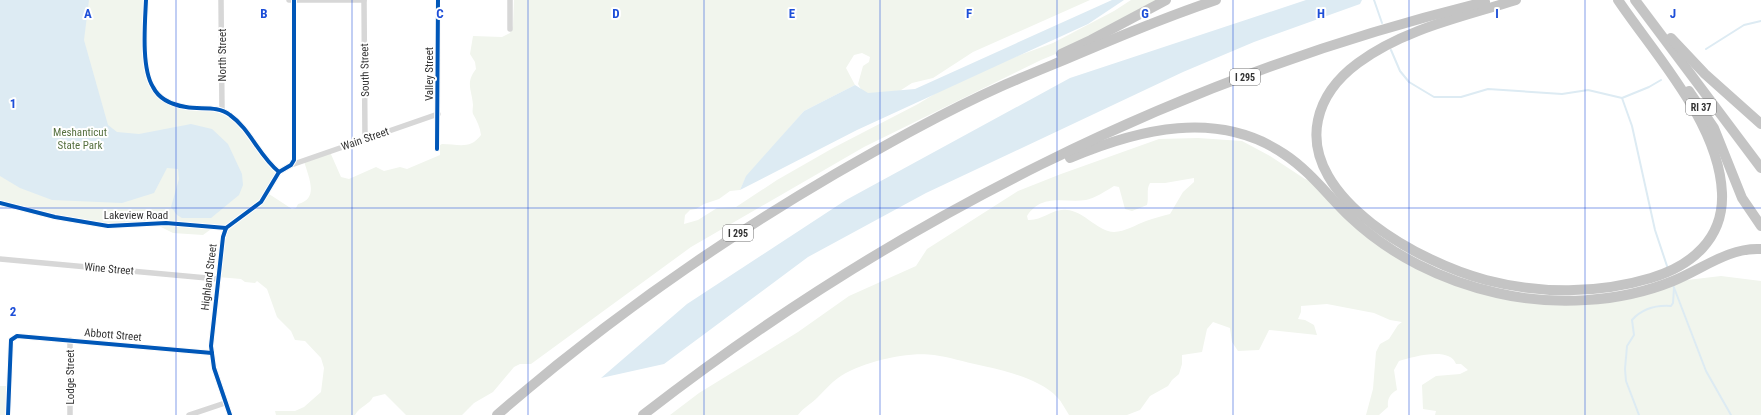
<svg xmlns="http://www.w3.org/2000/svg" width="1761" height="415" font-family="'Roboto Condensed',sans-serif">
	<style>
		.green { fill: #f1f5ed; fill-rule: evenodd }
		.water { fill: #ddebf3 }
		.lines { fill: none; stroke-linecap: round; stroke-linejoin: round }
		.stream { stroke: #ddebf3; stroke-width: 2 }
		.minor { stroke: #d7d7d7; stroke-width: 5.5 }
		.motorway { stroke: #c4c4c4; stroke-width: 10 }
		.cycleway-casing { stroke: #fff; stroke-width: 6 }
		.cycleway { stroke: #0057b8; stroke-width: 4 }
		.grid { fill: none; stroke: #1d4ed8; stroke-width: 1; stroke-opacity: 0.55 }
		.labels { text-anchor: middle; dominant-baseline: central; stroke-width: 4; stroke-linejoin: round; paint-order: stroke }
		.shield { fill: #fff; stroke: #707070; stroke-width: 1 }
		.shield-label { font-size: 10px; font-weight: bold; fill: #333 }
		.street-label { font-size: 11px; fill: #333; stroke: #fff }
		.park-label { font-size: 11px; fill: #56703f; stroke: #fff }
		.grid-label { font-size: 13px; text-anchor: middle; font-weight: bold; fill: #1d4ed8; stroke: #fff; stroke-width: 4; stroke-linejoin: round; paint-order: stroke }
	</style>
	<rect width="100%" height="100%" fill="#fff"/>
	<!-- green -->
	<g class="green">
		<path d="M0 0H146L148 79 154 89 178 106 218 109 230 115 278 172 269 194 292 209 296 208 298 204C320 199 308 176 304 161L330 152 341 177 349 179 376 167 384 171 400 167 407 169 440 155V145L442 144C458 144 470 150 481 135 480 127 477 121 473 114 472 111 473 108 473 105 472 90 465 83 476 69L475 62 470 54 473 36 502 37 510 33 513 25 514 0H1090L973 52 933 78 912 83 881 103 862 91 858 84 863 66 869 62 870 57 862 53 854 55 846 68 855 85 804 111 745 179 740 190 730 191 719 199 704 204 696 209 690 210 685 215 684 224 698 220 717 208 736 207 777 180 833 148 918 104 966 75 1053 43 1114 11 1131 0H1166L1085 42 1041 60 864 147 691 247 531 364H520L514 367 493 392 474 403 462 415H406L385 394 373 397C369 405 360 406 355 415H276L275 411H295L304 407 321 392 324 368 321 358 305 341 295 340 291 331 277 317 267 289 257 281 255 283 245 282 241 279 218 277 225 230 214 227 203 235 173 233 159 226H108L0 203Z"/>
		<path d="M1198 138 1242 141 1270 156 1305 179 1317 183 1347 212 1416 262 1482 289 1585 299 1687 280 1721 276 1761 281V415H1435L1436 411 1423 409 1422 385 1436 376 1460 374 1468 370 1461 364H1456C1450 346 1412 357 1399 361L1394 370 1397 390C1390 394 1387 399 1388 407L1379 415H1366L1373 389 1376 352 1380 344 1389 339 1398 325 1402 322 1390 320 1374 313 1327 304 1301 306V312L1298 319 1305 320 1314 325 1317 335 1269 330 1259 350 1238 351 1232 342 1230 328 1213 322 1207 329 1202 352 1182 355V364L1179 374 1172 380 1168 386 1150 396 1140 410 1127 415H1069C1065 409 1062 402 1057 397 1040 379 1003 370 979 365 964 362 950 357 934 355 908 351 860 362 838 378 831 383 825 390 818 397 811 404 804 407 798 415H670L699 393 798 332 849 296 916 266 927 249 1018 191 1061 174 1159 139ZM1194 178V182L1183 192 1170 214C1162 216 1154 218 1146 221 1135 225 1120 235 1108 231 1093 226 1082 211 1067 210 1053 208 1042 221 1028 220L1027 216C1042 193 1064 203 1086 200 1095 198 1106 191 1114 186L1119 187 1125 209 1132 211 1147 205C1149 198 1146 189 1150 183H1165Z"/>
		<rect x="0" y="386" width="7" height="29"/>
	</g>
	<!-- water -->
	<g class="water">
		<path d="M0 0H89L84 40 108 125 117 132 139 134 191 124 212 129 228 144 242 174 243 185 239 195 211 218H182L177 215 171 207 179 179 178 169 167 168 154 193 122 203 52 200 20 188 0 176Z"/>
		<path d="M1112 0H1124L1088 24 857 130 740 190 746 176 804 111 855 85 868 93 915 89Z"/>
		<path d="M1306 0H1362L1360 4 1254 42 1183 72 926 193 808 257 664 364 601 378 687 304 846 200 1070 78Z"/>
	</g>
	<g class="lines">
		<!-- stream -->
		<g class="stream">
			<path d="M1374 0 1382 23"/>
			<path d="M1706 49 1744 25 1761 21"/>
			<path d="M1391 50 1400 71 1409 82 1434 97H1461L1488 89 1562 94 1588 90 1622 98 1649 87 1661 80"/>
			<path d="M1622 98 1632 126 1655 230 1668 269"/>
			<path d="M1673 285 1706 371 1731 415"/>
			<path d="M1639 415 1626 381 1625 369 1627 346 1634 335 1632 320C1642 309 1656 305 1671 306L1673 303 1674 288"/>
		</g>
		<!-- minor -->
		<g class="minor">
			<path d="M146 0C145 23 141 68 153 87 159 99 173 105 186 107 201 110 217 105 230 115 250 129 259 156 279 172"/>
			<path d="M221 0 222 110"/>
			<path d="M289 0H364"/>
			<path d="M364 0 365 139"/>
			<path d="M510 29V0"/>
			<path d="M437 149 438 0"/>
			<path d="M291 165 438 114"/>
			<path d="M0 203 55 217 108 226 166 223 226 228"/>
			<path d="M0 259 218 279"/>
			<path d="M8 415 11 340 17 336 212 353"/>
			<path d="M70 415V340"/>
			<path d="M189 415 225 403"/>
			<path d="M230 415 214 368 211 346 223 237 226 228 261 202 279 172 291 165 294 160V0"/>
		</g>
		<!-- motorway -->
		<g class="motorway">
			<path d="M1516 0C1462 17 1404 29 1358 63 1339 77 1323 96 1318 120 1301 199 1423 264 1486 280 1540 294 1598 294 1651 278 1691 266 1724 239 1722 193 1719 123 1655 55 1618 0"/>
			<path d="M1635 0 1761 168"/>
			<path d="M1671 38 1705 74 1761 124"/>
			<path d="M1061 54 1091 40 1166 0"/>
			<path d="M1689 91 1714 128 1742 198 1761 226"/>
			<path d="M1070 158C1138 129 1218 109 1284 154 1310 171 1328 196 1350 217 1390 255 1443 281 1497 293 1553 306 1619 303 1673 281 1701 270 1729 247 1761 249"/>
			<path d="M497 415C602 324 715 244 835 174 889 143 944 112 1002 86 1018 79 1035 72 1052 65 1106 42 1160 19 1216 0"/>
			<path d="M643 415C891 222 1179 76 1485 2"/>
		</g>
		<defs>
			<g id="cycleway">
				<path d="M146 0C145 23 141 68 153 87 159 99 173 105 186 107 201 110 217 105 230 115 250 129 259 156 279 172"/>
				<path d="M437 149 438 0"/>
				<path d="M0 203 55 217 108 226 166 223 226 228"/>
				<path d="M8 415 11 340 17 336 212 353"/>
				<path d="M230 415 214 368 211 346 223 237 226 228 261 202 279 172 291 165 294 160V0"/>
			</g>
		</defs>
		<!-- cycleway casing -->
		<use href="#cycleway" class="cycleway-casing"/>
		<!-- cycleway -->
		<use href="#cycleway" class="cycleway"/>
	</g>
	<!-- grid -->
	<path class="grid" d="M176 0V415M352 0V415M528 0V415M704 0V415M880 0V415M1057 0V415M1233 0V415M1409 0V415M1585 0V415M0 208H1761"/>
	<g class="labels">
		<!-- shield labels -->
		<g class="shield">
			<rect x="1230" y="69" width="30" height="16" rx="3"/>
			<rect x="1686" y="99" width="30" height="16" rx="3"/>
			<rect x="723" y="225" width="30" height="16" rx="3"/>
		</g>
		<g class="shield-label">
			<text x="1245" y="77">I 295</text>
			<text x="1701" y="107">RI 37</text>
			<text x="738" y="233">I 295</text>
		</g>
		<!-- street labels -->
		<g class="street-label">
			<text transform="translate(222 55) rotate(-90)">North Street</text>
			<text transform="translate(365 70) rotate(-91)">South Street</text>
			<text transform="translate(429 74) rotate(-90)">Valley Street</text>
			<text transform="translate(365 139) rotate(-19)">Wain Street</text>
			<text x="136" y="215">Lakeview Road</text>
			<text transform="translate(109 269) rotate(5)">Wine Street</text>
			<text transform="translate(209 277) rotate(-83)">Highland Street</text>
			<text transform="translate(113 335) rotate(5)">Abbott Street</text>
			<text transform="translate(70 377) rotate(-90)">Lodge Street</text>
		</g>
		<!-- park labels -->
		<g class="park-label">
			<text x="80" y="132">Meshanticut<tspan x="80" dy="13">State Park</tspan></text>
		</g>
	</g>
	<g class="grid-label">
		<text x="88" y="18">A</text>
		<text x="264" y="18">B</text>
		<text x="440" y="18">C</text>
		<text x="616" y="18">D</text>
		<text x="792" y="18">E</text>
		<text x="969" y="18">F</text>
		<text x="1145" y="18">G</text>
		<text x="1321" y="18">H</text>
		<text x="1497" y="18">I</text>
		<text x="1673" y="18">J</text>
		<text x="13" y="108">1</text>
		<text x="13" y="316">2</text>
	</g>
</svg>
